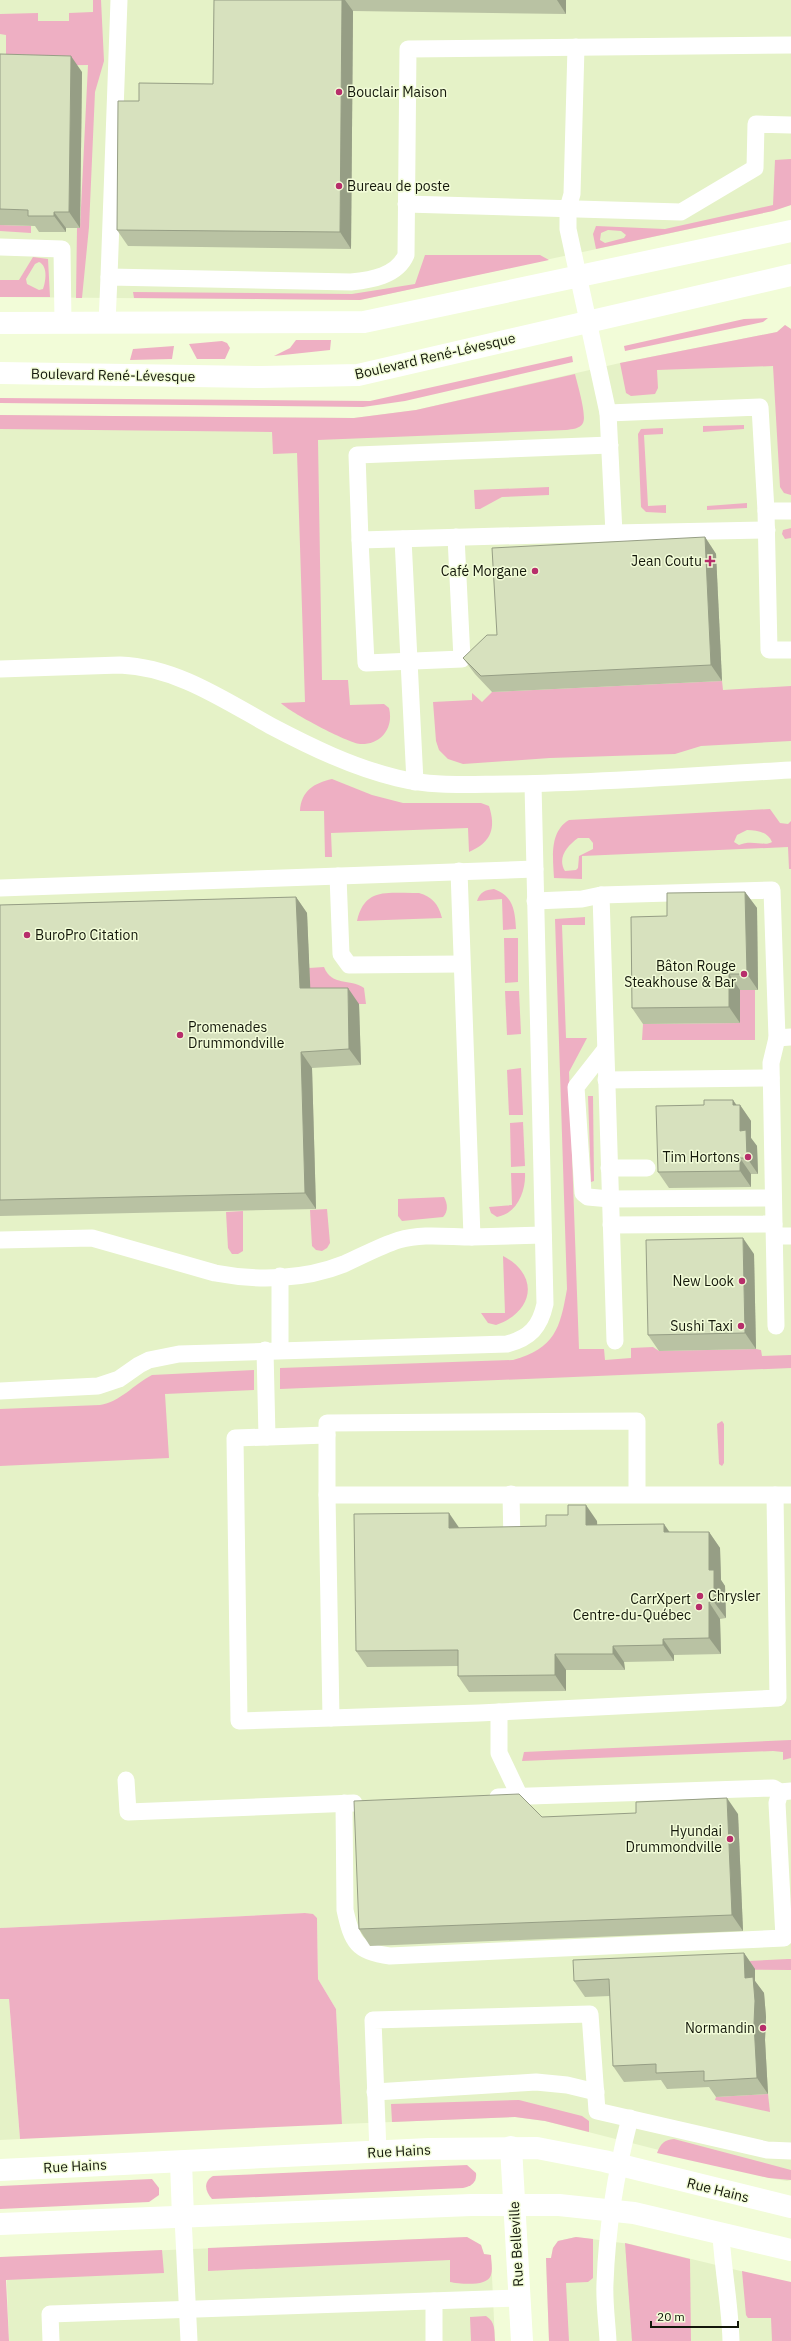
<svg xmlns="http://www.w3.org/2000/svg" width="791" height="2341" font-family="'IBM Plex Sans',sans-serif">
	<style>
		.built { fill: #e5f2c7 }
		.green { fill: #eeafc3; fill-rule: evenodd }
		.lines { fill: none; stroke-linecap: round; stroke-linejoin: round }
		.lane { stroke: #fff; stroke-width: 17 }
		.street { stroke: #fff; stroke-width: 22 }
		.secondary { stroke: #fff; stroke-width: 22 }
		.wall { fill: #b9c2a3 }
		.shaded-wall { fill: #969e85 }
		.building { fill: #d7e1be; stroke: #969e85 }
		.poi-dot { fill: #b72e6b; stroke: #f2fcd8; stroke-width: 1.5 }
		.labels { text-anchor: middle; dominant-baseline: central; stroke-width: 3; stroke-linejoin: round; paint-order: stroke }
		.poi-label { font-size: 14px; fill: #13170a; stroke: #f2fcd8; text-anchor: end }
		.street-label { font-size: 14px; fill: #13170a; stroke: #f2fcd8 }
	</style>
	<rect width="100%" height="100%" fill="#f2fcd8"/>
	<!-- built -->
	<g class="built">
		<path d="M0 0H791V205L773 211 360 300 0 297Z"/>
		<path d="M785 325 791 329V2180L787 2181 769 2178 545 2121 515 2117 342 2124 336 2009 318 1979 317 1918 305 1913 0 1928V415L354 418 416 410 620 363 777 332Z"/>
		<path d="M0 1999H9L20 2139 0 2140Z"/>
		<path d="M467 2237 481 2245 484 2254 491 2255 495 2341H9L6 2257Z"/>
		<path d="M576 2237 630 2244 757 2275 772 2318V2341H549L546 2258H551L553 2248 558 2241Z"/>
	</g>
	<!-- green -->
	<g class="green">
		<path d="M93 0H101L104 61 95 92 89 227 82 298H76L77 228H80L88 65 6 66V35L0 34V14L38 13V21H69V13L93 12Z"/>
		<path d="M791 159V205L773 211 596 249 593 234 596 226 665 229 773 205 775 160ZM608 230 621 231 626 235 624 238 605 243 600 240 601 233Z"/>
		<path d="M0 225 31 226V233L0 231Z"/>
		<path d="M425 255H540L549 260 360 300 134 298 133 292 352 294 415 284Z"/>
		<path d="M33 257 48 259 50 297H0V280H19ZM39 262C48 266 46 281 43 289L39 290 27 284 26 279 35 264Z"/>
		<path d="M768 318 763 322 625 351 624 346 744 319Z"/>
		<path d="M785 325 791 329V495L784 493 780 487 773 366 657 370 658 388 655 394 631 396 626 393 620 363 777 332Z"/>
		<path d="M296 340H331L330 350 274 356 290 348Z"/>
		<path d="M222 341 227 343 230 348 225 359H197L189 344Z"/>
		<path d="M174 346 172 359 130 360 133 349Z"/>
		<path d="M572 356 573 362 405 401 363 407 0 403V398L370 401Z"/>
		<path d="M575 374C577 383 587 415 583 423 580 429 572 429 566 430L318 440 322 680H348L350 705 384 704 389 708C394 728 381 745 360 744 348 743 289 712 281 703L305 702 297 453 273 454 272 432 0 429V415L354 418 416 410Z"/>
		<path d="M744 425V429L703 432V426Z"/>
		<path d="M663 428V434L644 435 648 506 666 505V513L646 512 641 507 638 434 641 429Z"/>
		<path d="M549 487V495L502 497 480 509H475L474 490Z"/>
		<path d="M747 503V508L707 510V506Z"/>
		<path d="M791 528V538L785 539 782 534 783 530Z"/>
		<path d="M722 681 723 690 791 686V741L701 746 675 754 550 758 463 764 448 759 439 750 436 741 433 702 472 700V693L482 702 492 692Z"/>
		<path d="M332 779 372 795 403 803H481L489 806C496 828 492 842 469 852L468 828 331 833 332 857H325L324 811H300C301 791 314 783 332 779Z"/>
		<path d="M770 809 780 823 788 824 791 821V869H789L788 847 582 856V879L554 878C553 858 549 832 569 820ZM747 830C757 830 768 832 772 842 765 847 752 839 739 845L734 842 737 835ZM578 838H589L593 843V849L579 856 578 868 576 870 565 871C557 858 567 846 578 838Z"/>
		<path d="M494 889C513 896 515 910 516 929L503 930 502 899 477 901C480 892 485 890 494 889Z"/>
		<path d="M419 893C432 897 438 903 442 918L357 921C365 886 389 894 419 893Z"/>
		<path d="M585 917V925H562L566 1038H587L569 1072 579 1349H604L605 1360 631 1358V1348L653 1347 659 1351 756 1349 761 1350 762 1356 791 1355V1368L280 1389V1368L513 1360C555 1348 560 1329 567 1289L555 919Z"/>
		<path d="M504 938H518V982L505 983Z"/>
		<path d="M324 967C332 987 350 978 364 988L366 1004H311L309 968Z"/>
		<path d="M740 990H755V1040H642L643 1024 740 1023Z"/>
		<path d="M505 991H519L521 1034 507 1035Z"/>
		<path d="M521 1068 523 1115H509L507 1070Z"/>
		<path d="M588 1096H593L594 1181 591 1182Z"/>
		<path d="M523 1122 525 1166 511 1167 510 1123Z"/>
		<path d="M511 1173H525C526 1191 517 1214 497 1217L491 1213 489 1207 512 1205Z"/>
		<path d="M444 1197C448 1204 448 1212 443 1217L402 1221 398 1216V1199Z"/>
		<path d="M327 1209 330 1243 327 1248 322 1251 316 1250 312 1246 310 1210Z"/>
		<path d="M243 1211V1251L238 1254H232L228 1248 226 1212Z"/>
		<path d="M503 1256C540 1275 534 1312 496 1325L488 1323 481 1313H505Z"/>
		<path d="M254 1370V1390L165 1394 169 1458 0 1466V1409L100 1405C120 1402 133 1385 152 1375Z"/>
		<path d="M722 1421 724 1424V1463L722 1466 719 1464 717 1424Z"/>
		<path d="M791 1740V1758L783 1760V1752L773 1751 522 1761 524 1752Z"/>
		<path d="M305 1913 313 1914 317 1918 318 1979 336 2009 342 2124 20 2139 9 1999H0V1928Z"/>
		<path d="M791 1959V1970L584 1969 788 1959Z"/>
		<path d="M768 2094 770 2112 715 2100 716 2097Z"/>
		<path d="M519 2100 582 2116 589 2121V2132L545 2121 515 2117 392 2122 391 2104Z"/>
		<path d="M674 2139 791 2170V2180L769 2178 657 2153C661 2143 664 2140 674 2139Z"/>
		<path d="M467 2165 476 2173C477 2182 472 2186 463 2188L212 2199C205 2191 203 2182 213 2176Z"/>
		<path d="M152 2179 159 2188V2195L149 2202 0 2209V2186Z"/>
		<path d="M467 2237 481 2245 484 2254 491 2255C491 2261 493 2269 491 2275 488 2287 460 2284 450 2282V2260L208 2271V2248Z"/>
		<path d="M576 2237 593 2239V2278L588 2282 566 2283 569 2341H549L546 2258H551L553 2248 558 2241Z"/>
		<path d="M625 2243 690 2259 691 2341H632Z"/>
		<path d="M162 2250 164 2273 6 2280 9 2341H0V2257Z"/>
		<path d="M742 2271 791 2282V2341H772L771 2318H748L746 2315Z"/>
		<path d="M486 2316C496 2322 494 2331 495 2341H471L470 2317Z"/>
	</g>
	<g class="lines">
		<!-- lane -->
		<g class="lane">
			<path d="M576 47 572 194 568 208V229L608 413 760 407 766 511"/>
			<path d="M406 204 681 212 755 168 756 124 791 125"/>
			<path d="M0 247 62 249 63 322"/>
			<path d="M109 277 119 0"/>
			<path d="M107 323 109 277 351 282C371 280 397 276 406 255L408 49 791 45"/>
			<path d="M608 413 614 533 767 530"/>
			<path d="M610 445 357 455 360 540 614 533"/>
			<path d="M791 511H766L769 650H791"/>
			<path d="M403 539 415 782"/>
			<path d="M360 540 366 663 462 659 456 537"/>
			<path d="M0 669 120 665C176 667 224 700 271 726 311 747 352 767 397 778 433 787 471 784 508 784 602 783 697 775 791 770"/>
			<path d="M459 871 472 1237 543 1235"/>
			<path d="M338 876 341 954 349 965 461 964"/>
			<path d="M0 888 535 869"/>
			<path d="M601 895 615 1341"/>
			<path d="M535 901 582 899 601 895 772 890 777 1038 791 1037"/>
			<path d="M605 1050 576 1087 583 1193 588 1197 610 1199 773 1198"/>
			<path d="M606 1080 771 1078"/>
			<path d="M609 1168H647"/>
			<path d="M774 1224 776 1326"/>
			<path d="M611 1225 774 1224 771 1063 777 1038"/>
			<path d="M775 1236H791"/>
			<path d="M0 1240 92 1238 215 1273C257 1281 304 1280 344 1264 362 1256 380 1246 399 1240 422 1233 449 1237 472 1237"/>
			<path d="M280 1276V1350"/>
			<path d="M265 1350 267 1437"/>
			<path d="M0 1391 98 1386 119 1379 139 1365 149 1360 179 1354 507 1344C530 1338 540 1327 545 1304L533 784"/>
			<path d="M327 1435 235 1438 239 1721 331 1718"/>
			<path d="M511 1494 512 1543"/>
			<path d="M637 1494V1421L327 1423V1495H791"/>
			<path d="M327 1495 331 1718 479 1713 778 1698 775 1495"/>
			<path d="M499 1712V1753L520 1797"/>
			<path d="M126 1780 128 1812 354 1803"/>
			<path d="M498 1797 773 1788 780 1792 791 1791"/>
			<path d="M344 1803 345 1910C352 1942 357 1952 390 1956L784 1938 777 1803 780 1792"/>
			<path d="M375 2092 536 2082 567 2085 596 2092"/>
			<path d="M378 2152 373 2020 590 2014 597 2111 767 2150 791 2151"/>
			<path d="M183 2217 189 2341"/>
			<path d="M721 2235C723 2271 730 2304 731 2341"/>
			<path d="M434 2301V2341"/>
			<path d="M51 2341 50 2314 519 2298"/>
			<path d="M608 2341C607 2322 604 2302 605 2283 607 2227 616 2172 630 2118"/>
		</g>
		<!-- street -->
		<g class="street">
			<path d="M511 2147 522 2341"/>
			<path d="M181 2162 183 2217"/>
		</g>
		<!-- secondary -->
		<g class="secondary">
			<path d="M0 323 364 322 791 231"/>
			<path d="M0 373 261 377 358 375 791 275"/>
			<path d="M0 2170 429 2149 537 2148 604 2161 791 2207"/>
			<path d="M0 2224 471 2205H559L634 2213 791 2250"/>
		</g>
	</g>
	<!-- wall -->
	<g class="wall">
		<path d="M214 0H566V14L353 11 351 249 128 246 117 230 139 101 213 84Z"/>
		<path d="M0 54 82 72 80 228H66V232H39L35 226 0 225Z"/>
		<path d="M705 537 716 554 722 681 492 692 475 674 463 658 497 635Z"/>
		<path d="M745 892 757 908 758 990H740V1023L643 1024 632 1008 667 916Z"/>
		<path d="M296 897 307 913 310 988 359 1004 361 1065 312 1068 316 1209 0 1216V905Z"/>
		<path d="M736 1105H740L751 1121V1138L757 1146 758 1174H751V1187L669 1188 658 1172Z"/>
		<path d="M754 1254 756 1349 659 1351 648 1335Z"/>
		<path d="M597 1521V1525L669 1532H709L720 1548 721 1580 725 1586 726 1618 720 1619 721 1654 674 1655V1661L624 1662 625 1670H566V1691L469 1692 458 1676V1666L367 1667 356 1651 546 1526Z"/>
		<path d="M738 1814 743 1931 370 1946 359 1929 542 1817Z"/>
		<path d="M744 1953 755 1969V1981L764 1993 766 2017 765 2040 768 2094 716 2097 709 2087 667 2089 661 2080 624 2082 613 2066 610 1996 585 1997 574 1981Z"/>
	</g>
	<!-- shaded-wall -->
	<g class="shaded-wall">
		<path d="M342 0H345L353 11 351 249 340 232Z"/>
		<path d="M557 0H566V14Z"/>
		<path d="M71 56 82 72 80 228 69 212Z"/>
		<path d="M54 212 66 228V232L54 216Z"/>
		<path d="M705 537 716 554 722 681 711 665Z"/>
		<path d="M745 892 757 908 758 990 747 974Z"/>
		<path d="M296 897 307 913 311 1004 300 988Z"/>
		<path d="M729 974 740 990V1023L729 1007Z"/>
		<path d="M348 988 359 1004 361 1065 349 1049Z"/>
		<path d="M301 1052 312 1068 316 1209 305 1193Z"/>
		<path d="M733 1100 740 1110V1105L751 1121V1138L757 1146 758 1174 747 1158 740 1131 733 1105Z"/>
		<path d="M740 1158 751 1174V1187L740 1171Z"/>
		<path d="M743 1238 754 1254 756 1349 745 1333Z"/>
		<path d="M586 1505 597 1521 598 1541 586 1525Z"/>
		<path d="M449 1513 460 1529 449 1528Z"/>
		<path d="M664 1524 675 1540 664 1532Z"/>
		<path d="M709 1532 720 1548 721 1580 725 1586 726 1618 714 1602 709 1570Z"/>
		<path d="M709 1602 720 1619 721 1654 709 1638Z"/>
		<path d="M663 1639 674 1655V1661L663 1645Z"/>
		<path d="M613 1646 624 1662 625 1670 613 1654Z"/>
		<path d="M555 1654 566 1670V1691L555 1675Z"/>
		<path d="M727 1798 738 1814 743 1931 732 1915Z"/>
		<path d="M744 1953 755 1969V1981L764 1993 766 2017 765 2040 768 2094 757 2078 745 1978Z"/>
	</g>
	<!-- building -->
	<g class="building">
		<path d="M214 0H342L340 232 117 230 118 101H139V83L213 84Z"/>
		<path d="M0 54 71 56 69 212H54V216H28V210L0 209Z"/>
		<path d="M705 537 711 665 481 676 463 658 487 635H497L492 548Z"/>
		<path d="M745 892 747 974H729V1007L632 1008 631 917 667 916V893Z"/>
		<path d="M296 897 300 988H348L349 1049 301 1052 305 1193 0 1200V905Z"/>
		<path d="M704 1100H733V1105H740V1131L746 1130 747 1158H740V1171L658 1172 656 1106 704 1105Z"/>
		<path d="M743 1238 745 1333 648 1335 646 1240Z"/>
		<path d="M568 1505H586V1525L664 1524V1532H709V1570H714V1602H709V1638L663 1639V1645L613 1646V1654H555V1675L458 1676V1650L356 1651 354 1514 449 1513V1528L546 1526V1515H568Z"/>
		<path d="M519 1794 542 1817 636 1813V1802L727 1798 732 1915 359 1929 354 1801Z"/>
		<path d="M744 1953 745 1978 753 1977 755 2001 754 2023 757 2078 704 2081V2071L656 2073V2064L613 2066 609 1979 574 1981 573 1960Z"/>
	</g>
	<!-- markers -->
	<g class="poi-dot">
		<circle cx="339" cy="92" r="4"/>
		<circle cx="339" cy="186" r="4"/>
		<path d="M708 555h4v4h4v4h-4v4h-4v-4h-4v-4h4z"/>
		<circle cx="535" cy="571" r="4"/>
		<circle cx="27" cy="935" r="4"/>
		<circle cx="744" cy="974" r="4"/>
		<circle cx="180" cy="1035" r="4"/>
		<circle cx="748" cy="1157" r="4"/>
		<circle cx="742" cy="1281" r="4"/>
		<circle cx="741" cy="1326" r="4"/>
		<circle cx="700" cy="1596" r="4"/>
		<circle cx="699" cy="1607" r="4"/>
		<circle cx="730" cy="1839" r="4"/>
		<circle cx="763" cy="2028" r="4"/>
	</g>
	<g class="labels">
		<!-- poi labels -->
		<g class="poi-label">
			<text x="347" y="92" text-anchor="start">Bouclair Maison</text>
			<text x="347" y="186" text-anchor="start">Bureau de poste</text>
			<text x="702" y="561">Jean Coutu</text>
			<text x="527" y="571">Café Morgane</text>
			<text x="35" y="935" text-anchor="start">BuroPro Citation</text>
			<text x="736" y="966">Bâton Rouge<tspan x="736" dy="16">Steakhouse &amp; Bar</tspan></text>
			<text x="188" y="1027" text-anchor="start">Promenades<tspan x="188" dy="16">Drummondville</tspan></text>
			<text x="740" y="1157">Tim Hortons</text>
			<text x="734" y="1281">New Look</text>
			<text x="733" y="1326">Sushi Taxi</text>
			<text x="708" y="1596" text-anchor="start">Chrysler</text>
			<text x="691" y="1599">CarrXpert<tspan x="691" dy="16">Centre-du-Québec</tspan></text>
			<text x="722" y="1831">Hyundai<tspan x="722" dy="16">Drummondville</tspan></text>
			<text x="755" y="2028">Normandin</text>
		</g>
		<!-- street labels -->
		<g class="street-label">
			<text transform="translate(435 356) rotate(-13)">Boulevard René-Lévesque</text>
			<text transform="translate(113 375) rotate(1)">Boulevard René-Lévesque</text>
			<text transform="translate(399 2151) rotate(-3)">Rue Hains</text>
			<text transform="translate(75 2166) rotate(-3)">Rue Hains</text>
			<text transform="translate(718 2190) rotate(14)">Rue Hains</text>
			<text transform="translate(516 2244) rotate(-93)">Rue Belleville</text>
		</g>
	</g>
	<!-- scale -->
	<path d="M651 2321v6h87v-6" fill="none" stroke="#13170a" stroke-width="2"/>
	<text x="657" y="2321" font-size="12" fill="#13170a" stroke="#f2fcd8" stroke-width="3" paint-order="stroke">20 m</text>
</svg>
